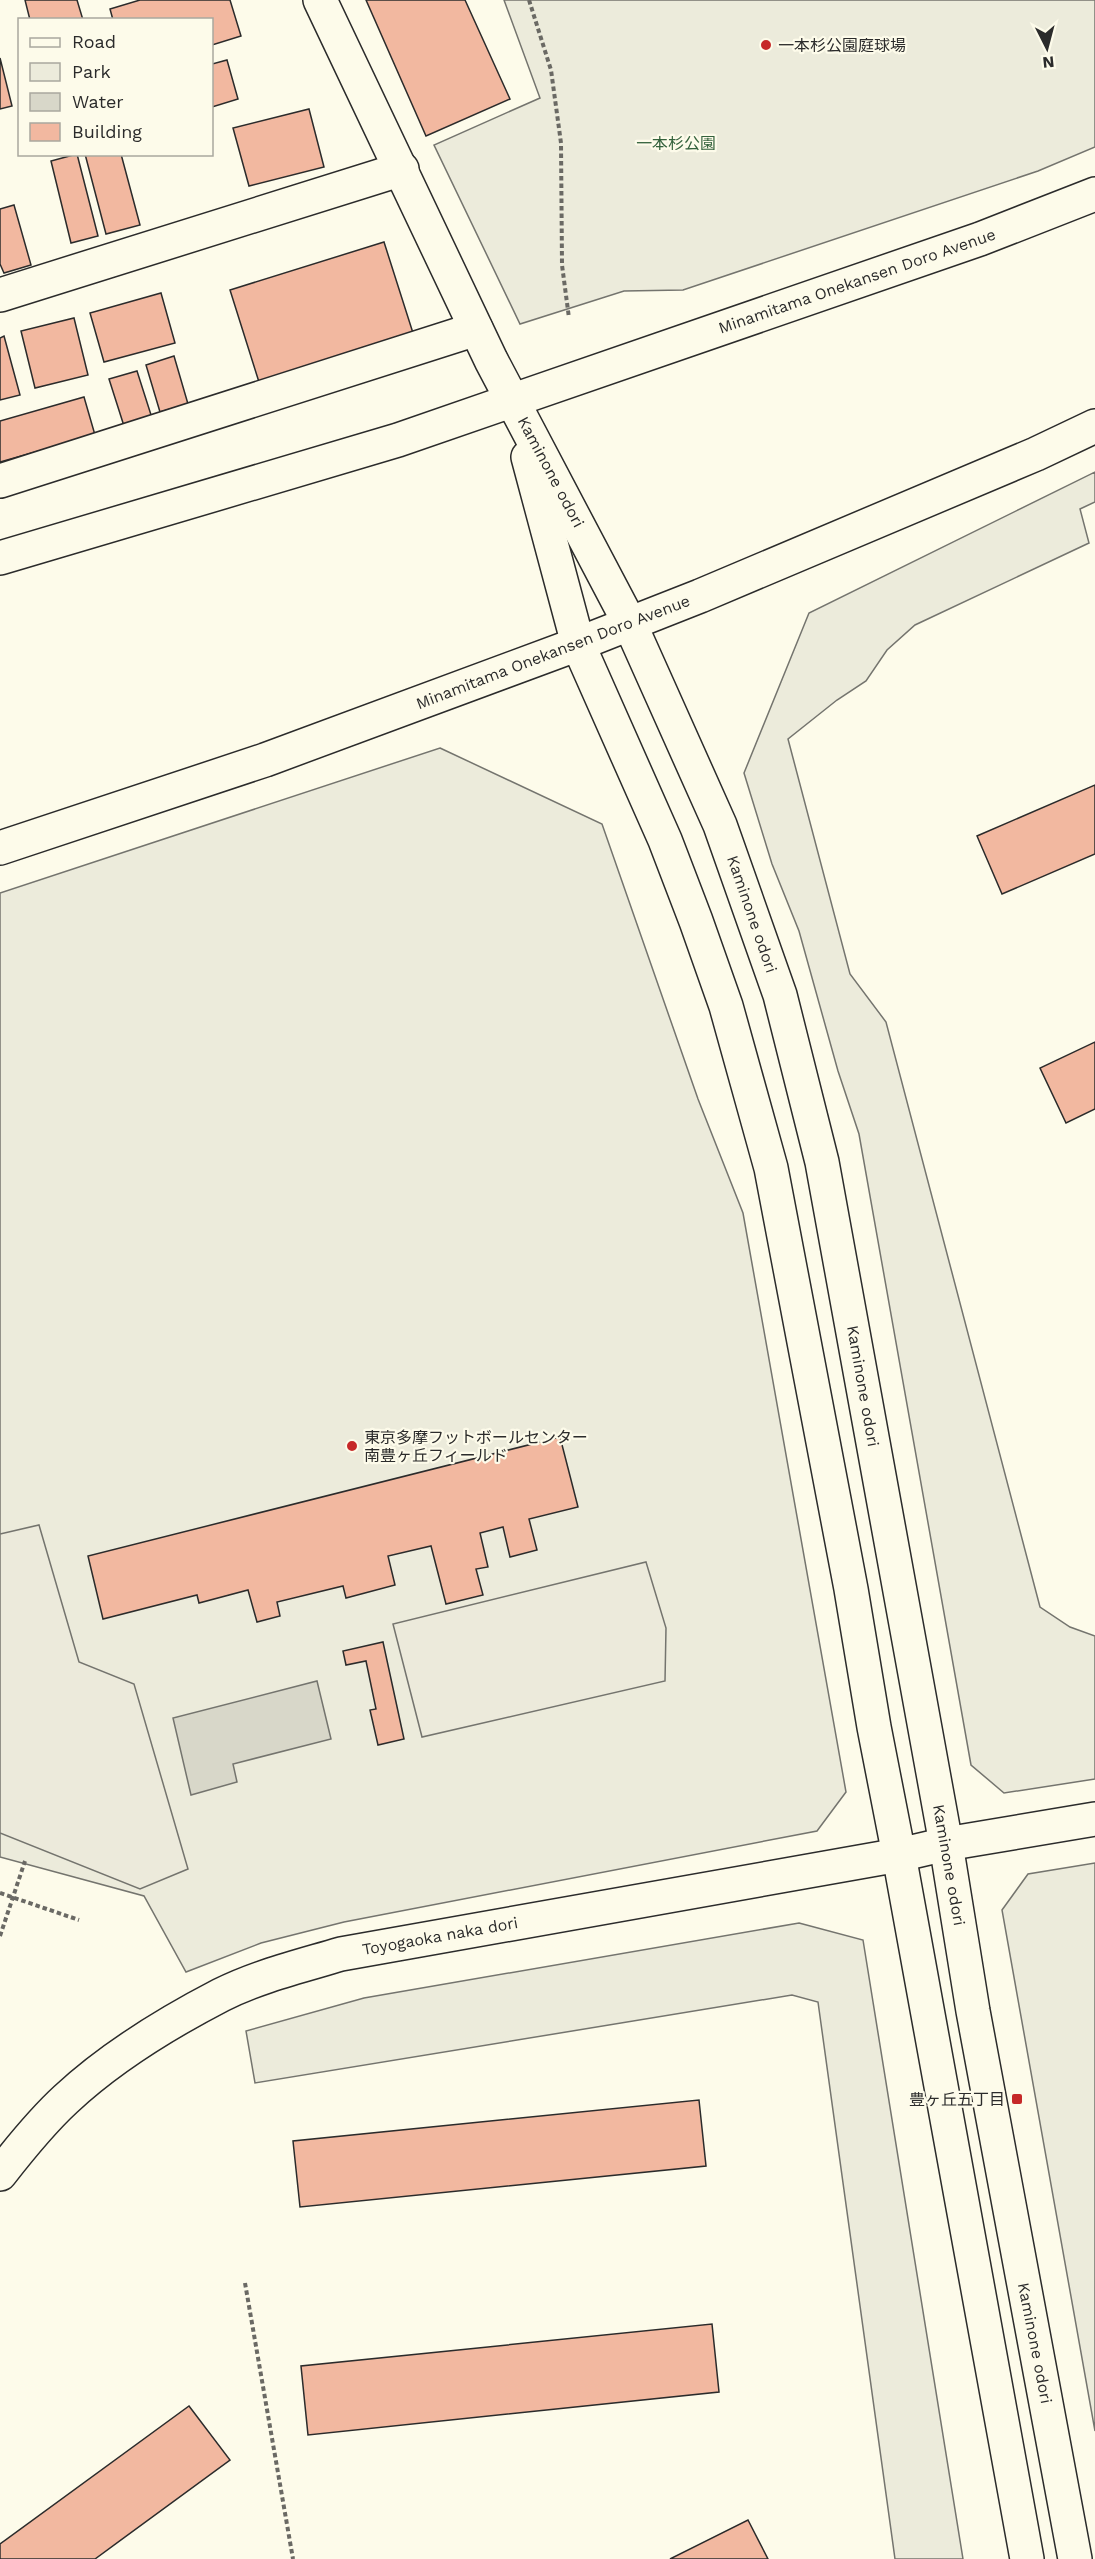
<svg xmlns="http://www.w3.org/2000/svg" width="1095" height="2559" font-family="'Work Sans','Noto Sans JP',sans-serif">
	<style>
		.green { fill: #ecebdb; stroke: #74746e; stroke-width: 1.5 }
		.parking { fill: #eceadb; stroke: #74746e; stroke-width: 1.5 }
		.water { fill: #d8d7c9; stroke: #74746e; stroke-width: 1.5 }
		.building { fill: #f2b8a0; stroke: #2b2b2b; stroke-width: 1.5 }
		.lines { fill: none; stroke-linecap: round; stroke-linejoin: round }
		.minor-casing { stroke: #2b2b2b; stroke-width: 36 }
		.major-casing { stroke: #2b2b2b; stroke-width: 36 }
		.path { stroke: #6a6964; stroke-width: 4; stroke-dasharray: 4.5 3; stroke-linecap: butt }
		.minor { stroke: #fdfbea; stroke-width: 33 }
		.major { stroke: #fdfbea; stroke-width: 33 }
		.poi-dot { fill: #c62828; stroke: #fdfbea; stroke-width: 2 }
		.labels { text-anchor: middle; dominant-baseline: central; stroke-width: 4.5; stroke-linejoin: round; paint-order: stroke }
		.poi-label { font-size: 16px; fill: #2b2b2b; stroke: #fdfbea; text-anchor: start }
		.park-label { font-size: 16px; fill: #34623c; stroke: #fdfbea }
		.street-label { font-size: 16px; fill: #2b2b2b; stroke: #fdfbea }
	</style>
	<rect width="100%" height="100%" fill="#fdfbea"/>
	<!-- green -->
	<g class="green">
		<path d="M504 0H1095V147L1038 171 683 290 624 291 520 324 434 145 540 98Z"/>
		<path d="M1095 472V502L1080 509 1089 543 915 625 887 650 866 681 837 700 788 739 850 974 886 1022 1040 1607 1070 1627 1095 1636V1779L1004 1793 971 1765 859 1134 838 1071 799 931 772 864 744 773 809 613Z"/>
		<path d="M440 748 602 824 698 1099 743 1213 846 1792 817 1831 344 1922 261 1943 186 1972 144 1896 0 1857V893Z"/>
		<path d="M1095 1863V2431L1002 1910 1028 1874Z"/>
		<path d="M799 1923 863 1940 963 2559H895L818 2002 792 1995 255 2083 246 2031 364 1998Z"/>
	</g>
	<!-- parking -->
	<g class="parking">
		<path d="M39 1525 79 1662 134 1684 188 1869 140 1889 0 1833V1534Z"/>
		<path d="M646 1562 666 1628 665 1681 422 1737 393 1624Z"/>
	</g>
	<!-- water -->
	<path class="water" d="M317 1681 331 1739 233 1764 237 1782 191 1795 173 1718Z"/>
	<!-- building -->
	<g class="building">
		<path d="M25 0H77L83 20H30Z"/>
		<path d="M140 0H230L241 36 212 45V20H113L110 9Z"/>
		<path d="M366 0H465L510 99 426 136Z"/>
		<path d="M0 58 12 106 0 109Z"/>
		<path d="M227 60 238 99 212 107V64Z"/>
		<path d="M309 109 324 167 249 186 233 128Z"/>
		<path d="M77 154 98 236 71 243 51 161Z"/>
		<path d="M85 154H121L140 225 106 234Z"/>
		<path d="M14 205 31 265 4 273 0 264V209Z"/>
		<path d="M384 242 413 333 259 382 230 290Z"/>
		<path d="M161 293 175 343 104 362 90 313Z"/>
		<path d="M74 318 88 375 35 388 21 331Z"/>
		<path d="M4 336 20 395 0 400V338Z"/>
		<path d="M174 356 188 404 160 412 146 365Z"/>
		<path d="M137 371 152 418 124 426 109 379Z"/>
		<path d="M84 397 95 435 0 462V421Z"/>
		<path d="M1095 785V854L1002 894 977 836Z"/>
		<path d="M1095 1042V1109L1066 1123 1040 1068Z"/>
		<path d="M560 1437 578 1507 529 1519 537 1550 510 1557 503 1527 480 1533 488 1567 476 1569 483 1595 446 1604 431 1546 388 1556 395 1585 346 1598 343 1586 277 1602 280 1616 257 1622 248 1590 199 1603 197 1595 103 1619 88 1556Z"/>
		<path d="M383 1642 404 1739 378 1745 370 1710 376 1709 366 1661 346 1665 343 1651Z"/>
		<path d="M699 2100 706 2166 300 2207 293 2141Z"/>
		<path d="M712 2324 719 2392 308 2435 301 2366Z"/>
		<path d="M189 2406 230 2460 95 2559H0V2544Z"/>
		<path d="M748 2520 768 2559H670Z"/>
	</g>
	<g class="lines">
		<defs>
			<g id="minor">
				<path d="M320 0 491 360 630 624 720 825 780 995 822 1162 946 1844 973 2011 1075 2559"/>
				<path d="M0 295 402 169"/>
				<path d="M528 457 578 644 665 840 696 921 726 1006 771 1168 851 1589 874 1727 899 1855 1027 2559"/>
				<path d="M0 481 476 329"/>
				<path d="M0 2174C21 2147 42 2121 66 2099 111 2057 167 2023 221 1995 259 1976 301 1966 341 1954L899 1855 946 1844 1095 1819"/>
			</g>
			<g id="major">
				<path d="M0 558 398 440 980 239 1095 194"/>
				<path d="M0 848 265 760 578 644 700 596 1036 454 1095 426"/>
			</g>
		</defs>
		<!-- minor casing -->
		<use href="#minor" class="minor-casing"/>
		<!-- major casing -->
		<use href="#major" class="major-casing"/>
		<!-- path -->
		<g class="path">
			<path d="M529 0 551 70 561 143 562 265 569 318"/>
			<path d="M0 1893 79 1920"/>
			<path d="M0 1936 25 1861"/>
			<path d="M245 2283 293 2559"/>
		</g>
		<!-- minor -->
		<use href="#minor" class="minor"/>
		<!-- major -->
		<use href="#major" class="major"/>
	</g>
	<!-- markers -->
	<g class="poi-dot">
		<circle cx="766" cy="45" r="6"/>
		<circle cx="352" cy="1446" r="6"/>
		<rect x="1011" y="2093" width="12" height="12" rx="3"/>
	</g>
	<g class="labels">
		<!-- poi labels -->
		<g class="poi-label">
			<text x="778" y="45">一本杉公園庭球場</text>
			<text x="364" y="1437">東京多摩フットボールセンター<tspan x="364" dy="18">南豊ヶ丘フィールド</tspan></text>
			<text x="1005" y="2099" text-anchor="end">豊ヶ丘五丁目</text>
		</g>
		<!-- park labels -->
		<g class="park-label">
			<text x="676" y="143">一本杉公園</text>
		</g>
		<!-- street labels -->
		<g class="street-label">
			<text transform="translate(857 281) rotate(-19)">Minamitama Onekansen Doro Avenue</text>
			<text transform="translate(551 472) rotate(62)">Kaminone odori</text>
			<text transform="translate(553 652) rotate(-21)">Minamitama Onekansen Doro Avenue</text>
			<text transform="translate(752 914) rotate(71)">Kaminone odori</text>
			<text transform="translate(863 1386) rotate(80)">Kaminone odori</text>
			<text transform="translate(949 1865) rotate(80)">Kaminone odori</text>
			<text transform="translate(440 1936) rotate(-10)">Toyogaoka naka dori</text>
			<text transform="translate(1035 2343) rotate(79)">Kaminone odori</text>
		</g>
	</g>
	<!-- legend -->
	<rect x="18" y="18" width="195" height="138" fill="#fdfbea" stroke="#a9a89e" stroke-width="1.5"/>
	<rect x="30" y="38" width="30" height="9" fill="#fdfbea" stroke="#a9a89e" stroke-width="1.5"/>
	<text x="72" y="48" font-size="18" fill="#2b2b2b">Road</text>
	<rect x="30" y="63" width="30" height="18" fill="#ecebdb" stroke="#a9a89e" stroke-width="1.5"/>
	<text x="72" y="78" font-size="18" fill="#2b2b2b">Park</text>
	<rect x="30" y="93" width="30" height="18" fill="#d8d7c9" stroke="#a9a89e" stroke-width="1.5"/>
	<text x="72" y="108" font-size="18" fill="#2b2b2b">Water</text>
	<rect x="30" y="123" width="30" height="18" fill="#f2b8a0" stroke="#a9a89e" stroke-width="1.5"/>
	<text x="72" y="138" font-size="18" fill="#2b2b2b">Building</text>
	<!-- north arrow -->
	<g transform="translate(1047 48) rotate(174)" stroke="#fdfbea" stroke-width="4.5" paint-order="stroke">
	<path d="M0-4.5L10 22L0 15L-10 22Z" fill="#2b2b2b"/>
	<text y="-9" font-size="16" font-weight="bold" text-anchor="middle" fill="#2b2b2b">N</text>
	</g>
</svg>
